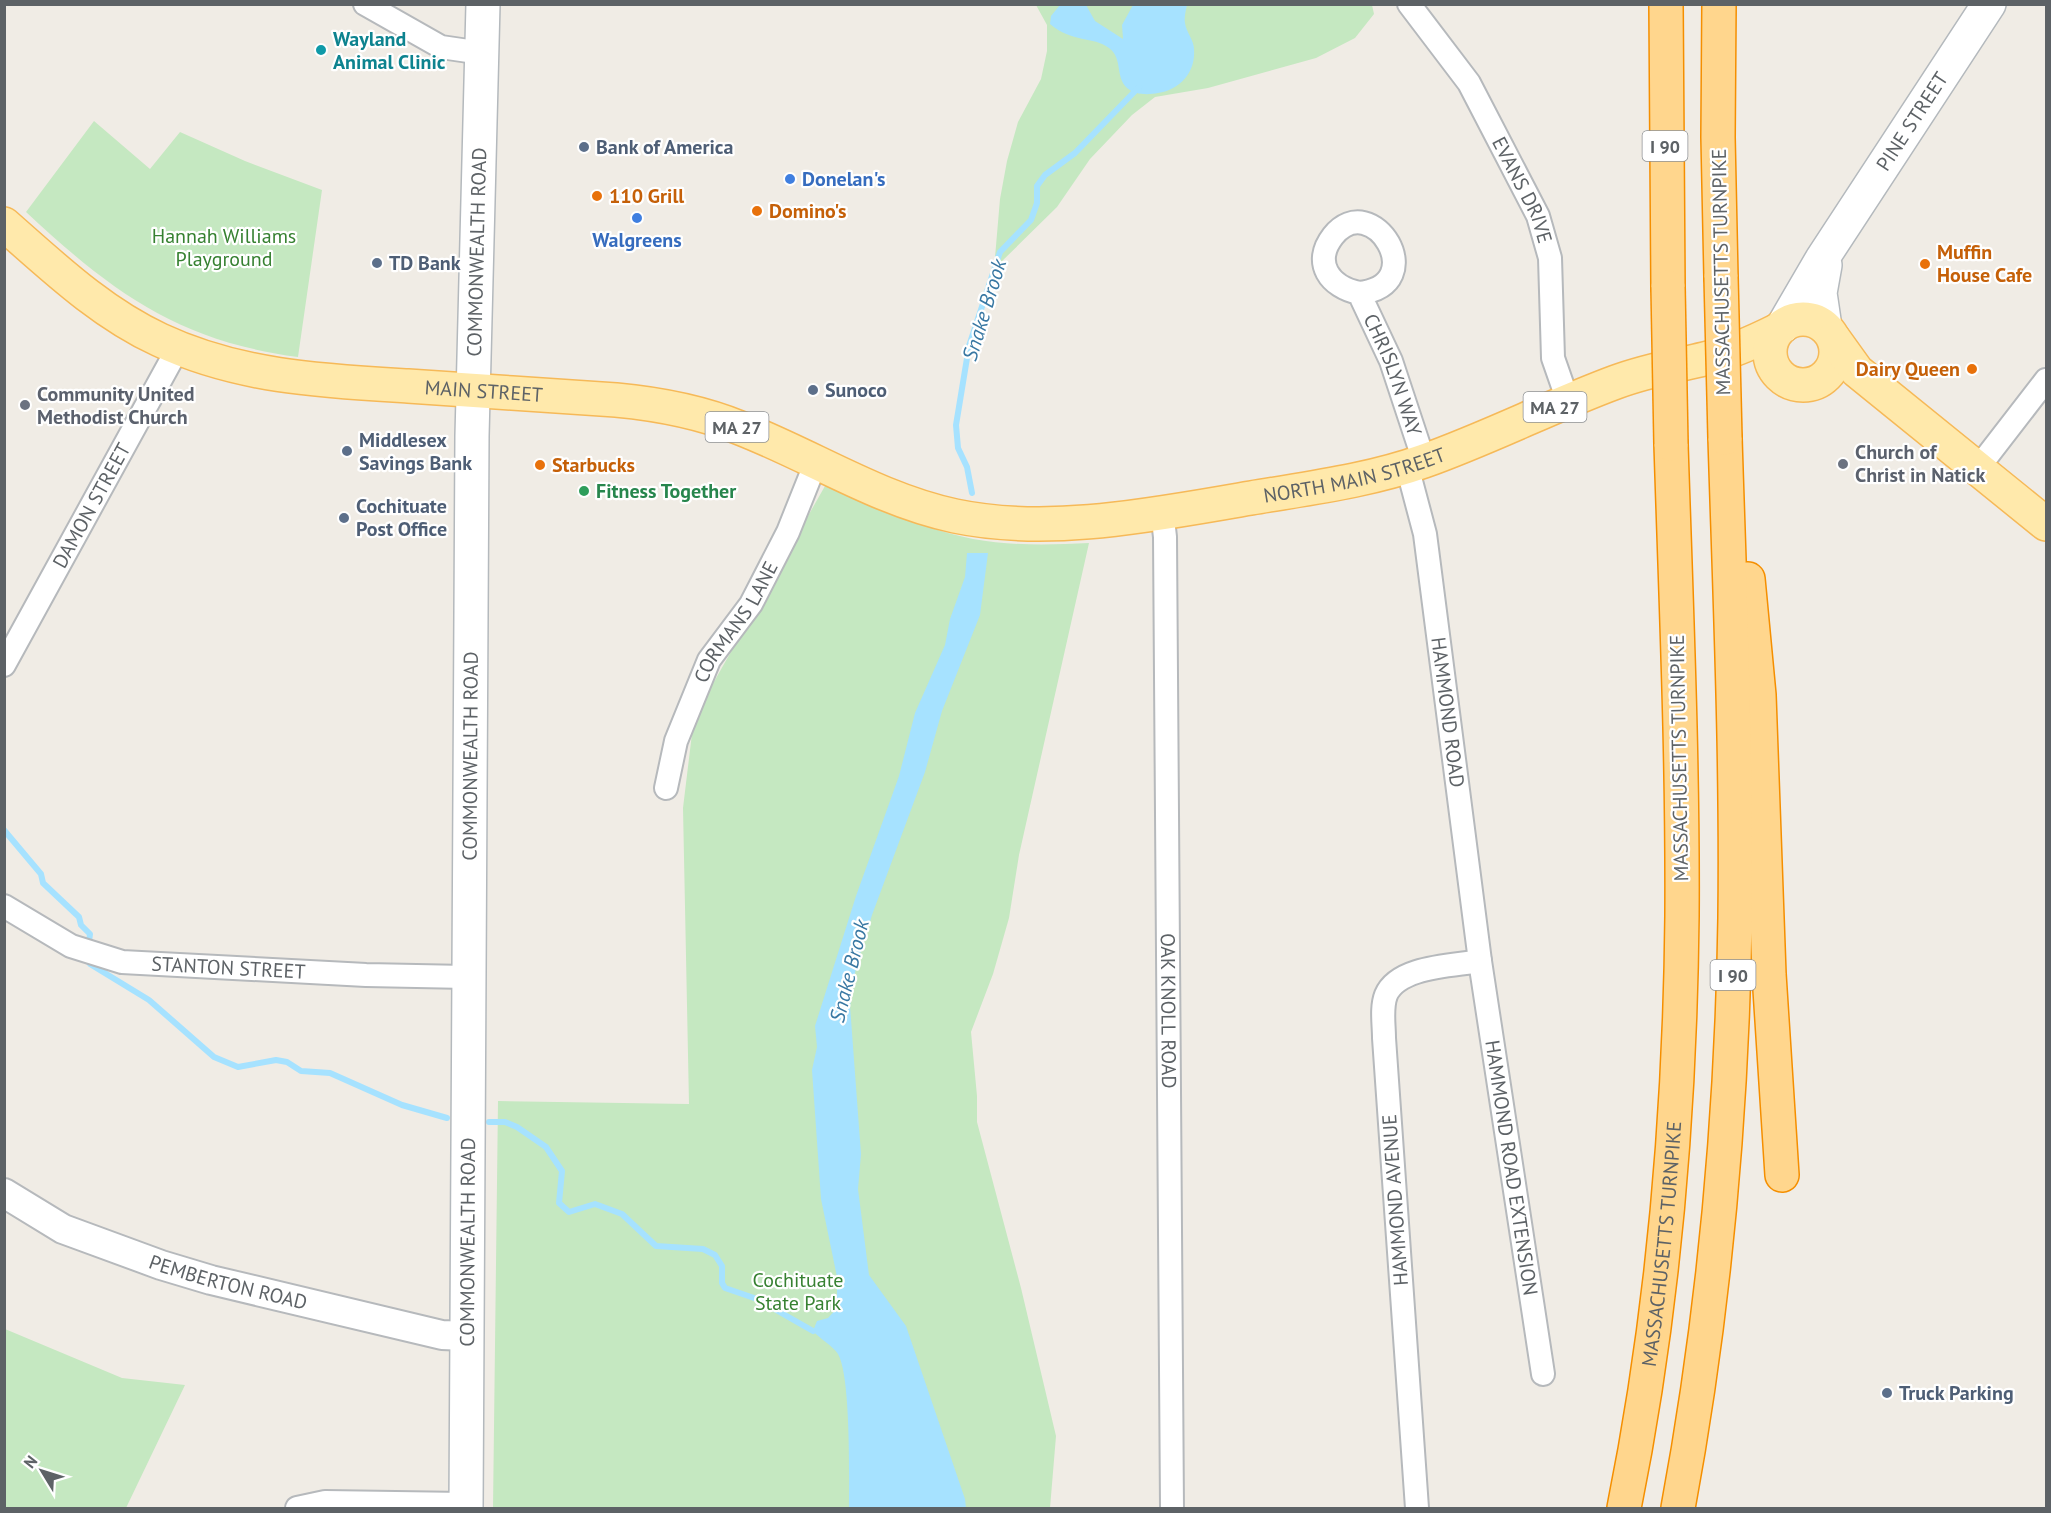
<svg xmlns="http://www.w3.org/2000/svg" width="2051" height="1513" font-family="'PT Sans',sans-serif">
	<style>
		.green { fill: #c5e8c1 }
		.water { fill: #a6e2ff }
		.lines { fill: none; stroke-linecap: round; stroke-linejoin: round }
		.stream { stroke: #a6e2ff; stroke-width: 6 }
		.minor-casing { stroke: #b6b9bc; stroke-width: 26 }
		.tertiary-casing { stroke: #b6b9bc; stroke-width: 32 }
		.secondary-casing { stroke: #b4b9bd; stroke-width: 36 }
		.primary-casing { stroke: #f6b958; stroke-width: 36 }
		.motorway-casing { stroke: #f58f00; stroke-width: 36 }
		.minor { stroke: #fff; stroke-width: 22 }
		.tertiary { stroke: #fff; stroke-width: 28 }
		.secondary { stroke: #fff; stroke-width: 33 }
		.primary { stroke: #ffe9ab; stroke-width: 33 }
		.motorway { stroke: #ffd68d; stroke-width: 33 }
		.motorway-bridge-casing { stroke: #f58f00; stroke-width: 36; stroke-linecap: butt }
		.motorway-bridge { stroke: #ffd68d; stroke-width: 33 }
		.culture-dot { fill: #0f9aa8; stroke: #fff; stroke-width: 2 }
		.service-dot { fill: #5c6f8a; stroke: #fff; stroke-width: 2 }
		.shop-dot { fill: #3f7fe0; stroke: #fff; stroke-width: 2 }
		.food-dot { fill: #e8710a; stroke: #fff; stroke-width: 2 }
		.worship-dot { fill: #6b7280; stroke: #fff; stroke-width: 2 }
		.leisure-dot { fill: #2e9e5b; stroke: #fff; stroke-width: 2 }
		.labels { text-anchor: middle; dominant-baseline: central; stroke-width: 4.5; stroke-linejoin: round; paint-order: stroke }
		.shield { fill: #fff; stroke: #8e9194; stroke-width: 1.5 }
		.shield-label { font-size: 18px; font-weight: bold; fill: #5d6266 }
		.culture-label { font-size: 20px; font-weight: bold; fill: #0d838f; stroke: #fff; text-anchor: start }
		.street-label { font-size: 20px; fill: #5d6266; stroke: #fff }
		.service-label { font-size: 20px; font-weight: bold; fill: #4e5e75; stroke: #fff; text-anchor: start }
		.shop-label { font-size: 20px; font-weight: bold; fill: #366cbe; stroke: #fff; text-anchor: start }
		.food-label { font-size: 20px; font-weight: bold; fill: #c56008; stroke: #fff; text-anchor: start }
		.park-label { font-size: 20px; fill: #368131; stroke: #fff }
		.worship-label { font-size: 20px; font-weight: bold; fill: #5b616d; stroke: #fff; text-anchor: start }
		.leisure-label { font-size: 20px; font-weight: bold; fill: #27864d; stroke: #fff; text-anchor: start }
		.water-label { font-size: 21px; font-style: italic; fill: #3978a3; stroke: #fff }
	</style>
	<rect width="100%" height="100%" fill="#f0ece5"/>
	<!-- green -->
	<g class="green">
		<path d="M1036 5H1372L1374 14 1355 38 1316 58 1208 88 1155 97 1132 115 1090 159 1057 207 994 269 1000 199 1007 161 1018 122 1041 79 1047 51V25Z"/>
		<path d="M94 121 150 169 180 132 245 161 322 190 298 357C178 341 112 292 26 212Z"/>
		<path d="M825 486C873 505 922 529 973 539 1012 546 1050 545 1089 543L1019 855 1009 918 993 974 971 1032 977 1096V1122L1021 1288 1056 1436 1050 1508H493L498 1101 689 1104 683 808 694 717Z"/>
		<path d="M5 1329 122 1378 185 1385 126 1508H5Z"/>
	</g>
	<!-- water -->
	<g class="water">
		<path d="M1060 5H1086L1095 21 1123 39 1122 25 1133 5H1187C1186 10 1184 17 1185 23 1186 32 1194 40 1194 49 1196 72 1180 90 1158 93 1148 95 1135 95 1127 88 1115 77 1123 58 1109 48 1093 36 1072 43 1050 24L1051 16Z"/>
		<path d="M967 553H988L980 615 942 711 925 772 872 915 856 967 850 1006 861 1154 858 1189 869 1275 906 1326 965 1499 966 1508H849C849 1479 851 1376 838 1354 833 1346 820 1339 813 1331L817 1321 828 1318 837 1308V1277L821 1199 812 1070 817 1047 815 1026 856 896 899 776 915 713 945 645 950 619 965 577Z"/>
	</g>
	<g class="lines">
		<!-- stream -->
		<g class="stream">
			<path d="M972 493 967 467 958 448 956 425 969 346 1000 252 1031 220 1037 203V186L1045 175 1075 153 1139 87"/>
			<path d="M4 830 41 874 43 883 79 917 81 925 90 934 89 942"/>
			<path d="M86 959 90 964 149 1000 214 1057 238 1067 276 1060 287 1062 301 1071 330 1073 402 1105 447 1118"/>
			<path d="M489 1122H505L517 1127 546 1147 562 1171 559 1203 569 1212 595 1204 622 1214 656 1246 703 1249 715 1255 722 1266V1283L725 1288 757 1299 813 1331"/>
		</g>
		<defs>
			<g id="minor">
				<path d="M365 4 441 47 482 53"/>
				<path id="s1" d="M1409 4 1469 83 1538 216 1550 258 1553 358 1568 401"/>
				<path id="s2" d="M1359 293C1433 285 1372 187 1333 236 1312 263 1330 287 1359 293L1391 361 1424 461"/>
				<path id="s3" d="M1407 466 1425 534 1480 961 1543 1374"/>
				<path d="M1978 468 2046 380"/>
				<path id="s4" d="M1162 511 1165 537 1172 1508"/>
				<path id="s5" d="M4 665 178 348"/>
				<path id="s6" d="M666 788 676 741 709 660 751 604 788 532 816 462"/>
				<path id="s7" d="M4 906 71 946 122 962 366 975 467 977"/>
				<path d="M297 1508 325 1502 466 1504"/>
				<path d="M1417 1508 1384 1038C1384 1024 1381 1008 1386 995 1398 966 1453 966 1480 961"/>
			</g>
			<g id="tertiary">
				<path id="s8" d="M4 1193 63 1229 161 1265 211 1280 442 1335 466 1336"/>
			</g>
			<g id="secondary">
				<path d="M1825 265 1820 293 1825 327"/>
				<path id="s9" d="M1783 326 1822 259 1989 4"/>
				<path id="s10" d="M466 1508 472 436 483 4"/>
			</g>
			<g id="primary">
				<path id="s11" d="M4 224C53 267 101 313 160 340 239 377 322 381 408 386 477 391 547 395 616 400 659 404 701 412 740 428 812 456 879 500 955 516 1051 536 1156 514 1251 498 1310 488 1368 481 1424 461 1489 438 1551 406 1616 382 1645 371 1674 366 1704 359 1730 353 1754 342 1778 330"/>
				<circle cx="1803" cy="352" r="33"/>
				<path d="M1834 339 1857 371 2046 524"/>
			</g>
			<g id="motorway">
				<path d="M1666 4 1668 287"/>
				<path d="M1719 4 1718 137 1721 277"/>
				<path d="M1748 579 1759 695 1769 974 1782 1175"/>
				<path id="s12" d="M1624 1508C1663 1315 1680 1114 1682 916 1683 759 1676 601 1671 444"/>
				<path d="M1678 1508C1714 1314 1732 1116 1735 918 1737 758 1730 598 1725 438"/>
			</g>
		</defs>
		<!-- minor casing -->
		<use href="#minor" class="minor-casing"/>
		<!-- tertiary casing -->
		<use href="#tertiary" class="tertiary-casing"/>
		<!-- secondary casing -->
		<use href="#secondary" class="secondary-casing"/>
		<!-- primary casing -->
		<use href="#primary" class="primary-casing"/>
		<!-- motorway casing -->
		<use href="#motorway" class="motorway-casing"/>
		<!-- minor -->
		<use href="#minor" class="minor"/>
		<!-- tertiary -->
		<use href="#tertiary" class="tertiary"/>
		<!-- secondary -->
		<use href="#secondary" class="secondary"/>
		<!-- primary -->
		<use href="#primary" class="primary"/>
		<!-- motorway -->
		<use href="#motorway" class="motorway"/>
		<defs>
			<g id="motorway-bridge">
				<path d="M1721 277 1725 438"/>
				<path d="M1668 287 1671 444"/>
			</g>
		</defs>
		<!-- motorway-bridge casing -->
		<use href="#motorway-bridge" class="motorway-bridge-casing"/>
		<!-- motorway-bridge -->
		<use href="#motorway-bridge" class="motorway-bridge"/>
	</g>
	<!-- markers -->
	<circle class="culture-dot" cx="321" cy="50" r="6"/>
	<g class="service-dot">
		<circle cx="584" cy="147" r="6"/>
		<circle cx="377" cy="263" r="6"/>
		<circle cx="813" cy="390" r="6"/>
		<circle cx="347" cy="451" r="6"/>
		<circle cx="344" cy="518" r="6"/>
		<circle cx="1887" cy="1393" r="6"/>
	</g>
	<g class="shop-dot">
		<circle cx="790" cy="179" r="6"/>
		<circle cx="637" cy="218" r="6"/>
	</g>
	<g class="food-dot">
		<circle cx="597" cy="196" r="6"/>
		<circle cx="757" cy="211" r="6"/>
		<circle cx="1925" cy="264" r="6"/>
		<circle cx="1972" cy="369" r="6"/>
		<circle cx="540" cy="465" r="6"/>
	</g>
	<g class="worship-dot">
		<circle cx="25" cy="405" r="6"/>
		<circle cx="1843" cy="464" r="6"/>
	</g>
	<circle class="leisure-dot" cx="584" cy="491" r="6"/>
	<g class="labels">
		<!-- shield labels -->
		<g class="shield">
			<rect x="1642.5" y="131" width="45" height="30" rx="4.5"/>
			<rect x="1523.5" y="392" width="63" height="30" rx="4.5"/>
			<rect x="705.5" y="412" width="63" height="30" rx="4.5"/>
			<rect x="1710.5" y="960" width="45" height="30" rx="4.5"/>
		</g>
		<g class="shield-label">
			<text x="1665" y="146">I 90</text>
			<text x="1555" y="407">MA 27</text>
			<text x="737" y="427">MA 27</text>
			<text x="1733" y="975">I 90</text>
		</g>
		<!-- culture labels -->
		<g class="culture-label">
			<text x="333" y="39">Wayland<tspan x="333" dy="23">Animal Clinic</tspan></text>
		</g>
		<!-- street labels -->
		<g class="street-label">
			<text stroke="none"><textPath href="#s9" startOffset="242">PINE STREET</textPath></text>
			<text stroke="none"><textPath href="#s1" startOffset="219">EVANS DRIVE</textPath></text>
			<text stroke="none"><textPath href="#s10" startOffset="1256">COMMONWEALTH ROAD</textPath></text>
			<text transform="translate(1721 272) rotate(-91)">MASSACHUSETTS TURNPIKE</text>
			<text stroke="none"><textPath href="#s2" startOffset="306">CHRISLYN WAY</textPath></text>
			<text stroke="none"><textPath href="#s11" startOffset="525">MAIN STREET</textPath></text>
			<text stroke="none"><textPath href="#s11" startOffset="1422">NORTH MAIN STREET</textPath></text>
			<text stroke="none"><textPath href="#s5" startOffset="182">DAMON STREET</textPath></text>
			<text stroke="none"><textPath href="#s6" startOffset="182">CORMANS LANE</textPath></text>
			<text stroke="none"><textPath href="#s3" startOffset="250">HAMMOND ROAD</textPath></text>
			<text stroke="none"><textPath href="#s10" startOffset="752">COMMONWEALTH ROAD</textPath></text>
			<text transform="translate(1679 758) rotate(-91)">MASSACHUSETTS TURNPIKE</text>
			<text stroke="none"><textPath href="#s7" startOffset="238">STANTON STREET</textPath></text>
			<text stroke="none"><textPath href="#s4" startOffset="500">OAK KNOLL ROAD</textPath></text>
			<text stroke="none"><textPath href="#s3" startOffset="710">HAMMOND ROAD EXTENSION</textPath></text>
			<text transform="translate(1395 1200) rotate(-94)">HAMMOND AVENUE</text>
			<text stroke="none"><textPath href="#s10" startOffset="266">COMMONWEALTH ROAD</textPath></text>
			<text stroke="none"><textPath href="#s12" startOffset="267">MASSACHUSETTS TURNPIKE</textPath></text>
			<text stroke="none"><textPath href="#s8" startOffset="243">PEMBERTON ROAD</textPath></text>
		</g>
		<!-- service labels -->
		<g class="service-label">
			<text x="596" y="147">Bank of America</text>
			<text x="389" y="263">TD Bank</text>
			<text x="825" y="390">Sunoco</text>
			<text x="359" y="440">Middlesex<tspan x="359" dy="23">Savings Bank</tspan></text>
			<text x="356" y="506">Cochituate<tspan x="356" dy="23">Post Office</tspan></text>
			<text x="1899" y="1393">Truck Parking</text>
		</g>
		<!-- shop labels -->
		<g class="shop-label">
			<text x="802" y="179">Donelan's</text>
			<text x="637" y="240" text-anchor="middle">Walgreens</text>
		</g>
		<!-- food labels -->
		<g class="food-label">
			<text x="609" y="196">110 Grill</text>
			<text x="769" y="211">Domino's</text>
			<text x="1937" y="252">Muffin<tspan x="1937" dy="23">House Cafe</tspan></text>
			<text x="1960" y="369" text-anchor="end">Dairy Queen</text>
			<text x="552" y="465">Starbucks</text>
		</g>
		<!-- park labels -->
		<g class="park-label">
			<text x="224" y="236">Hannah Williams<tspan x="224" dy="23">Playground</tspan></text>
			<text x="798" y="1280">Cochituate<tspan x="798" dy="23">State Park</tspan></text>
		</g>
		<!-- worship labels -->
		<g class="worship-label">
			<text x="37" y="394">Community United<tspan x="37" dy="23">Methodist Church</tspan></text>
			<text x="1855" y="452">Church of<tspan x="1855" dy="23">Christ in Natick</tspan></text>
		</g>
		<!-- leisure labels -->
		<g class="leisure-label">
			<text x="596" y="491">Fitness Together</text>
		</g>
		<!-- water labels -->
		<g class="water-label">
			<text transform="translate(984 310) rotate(-73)">Snake Brook</text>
			<text transform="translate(849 971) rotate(-76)">Snake Brook</text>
		</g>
	</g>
	<!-- border -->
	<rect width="2051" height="1513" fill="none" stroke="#5d6266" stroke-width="12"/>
	<!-- north arrow -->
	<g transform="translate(42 1471) rotate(308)" stroke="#ffffff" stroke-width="4.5" paint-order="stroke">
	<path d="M0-4.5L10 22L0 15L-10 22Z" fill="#5d6266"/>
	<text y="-9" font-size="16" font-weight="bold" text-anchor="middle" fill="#5d6266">N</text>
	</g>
</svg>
